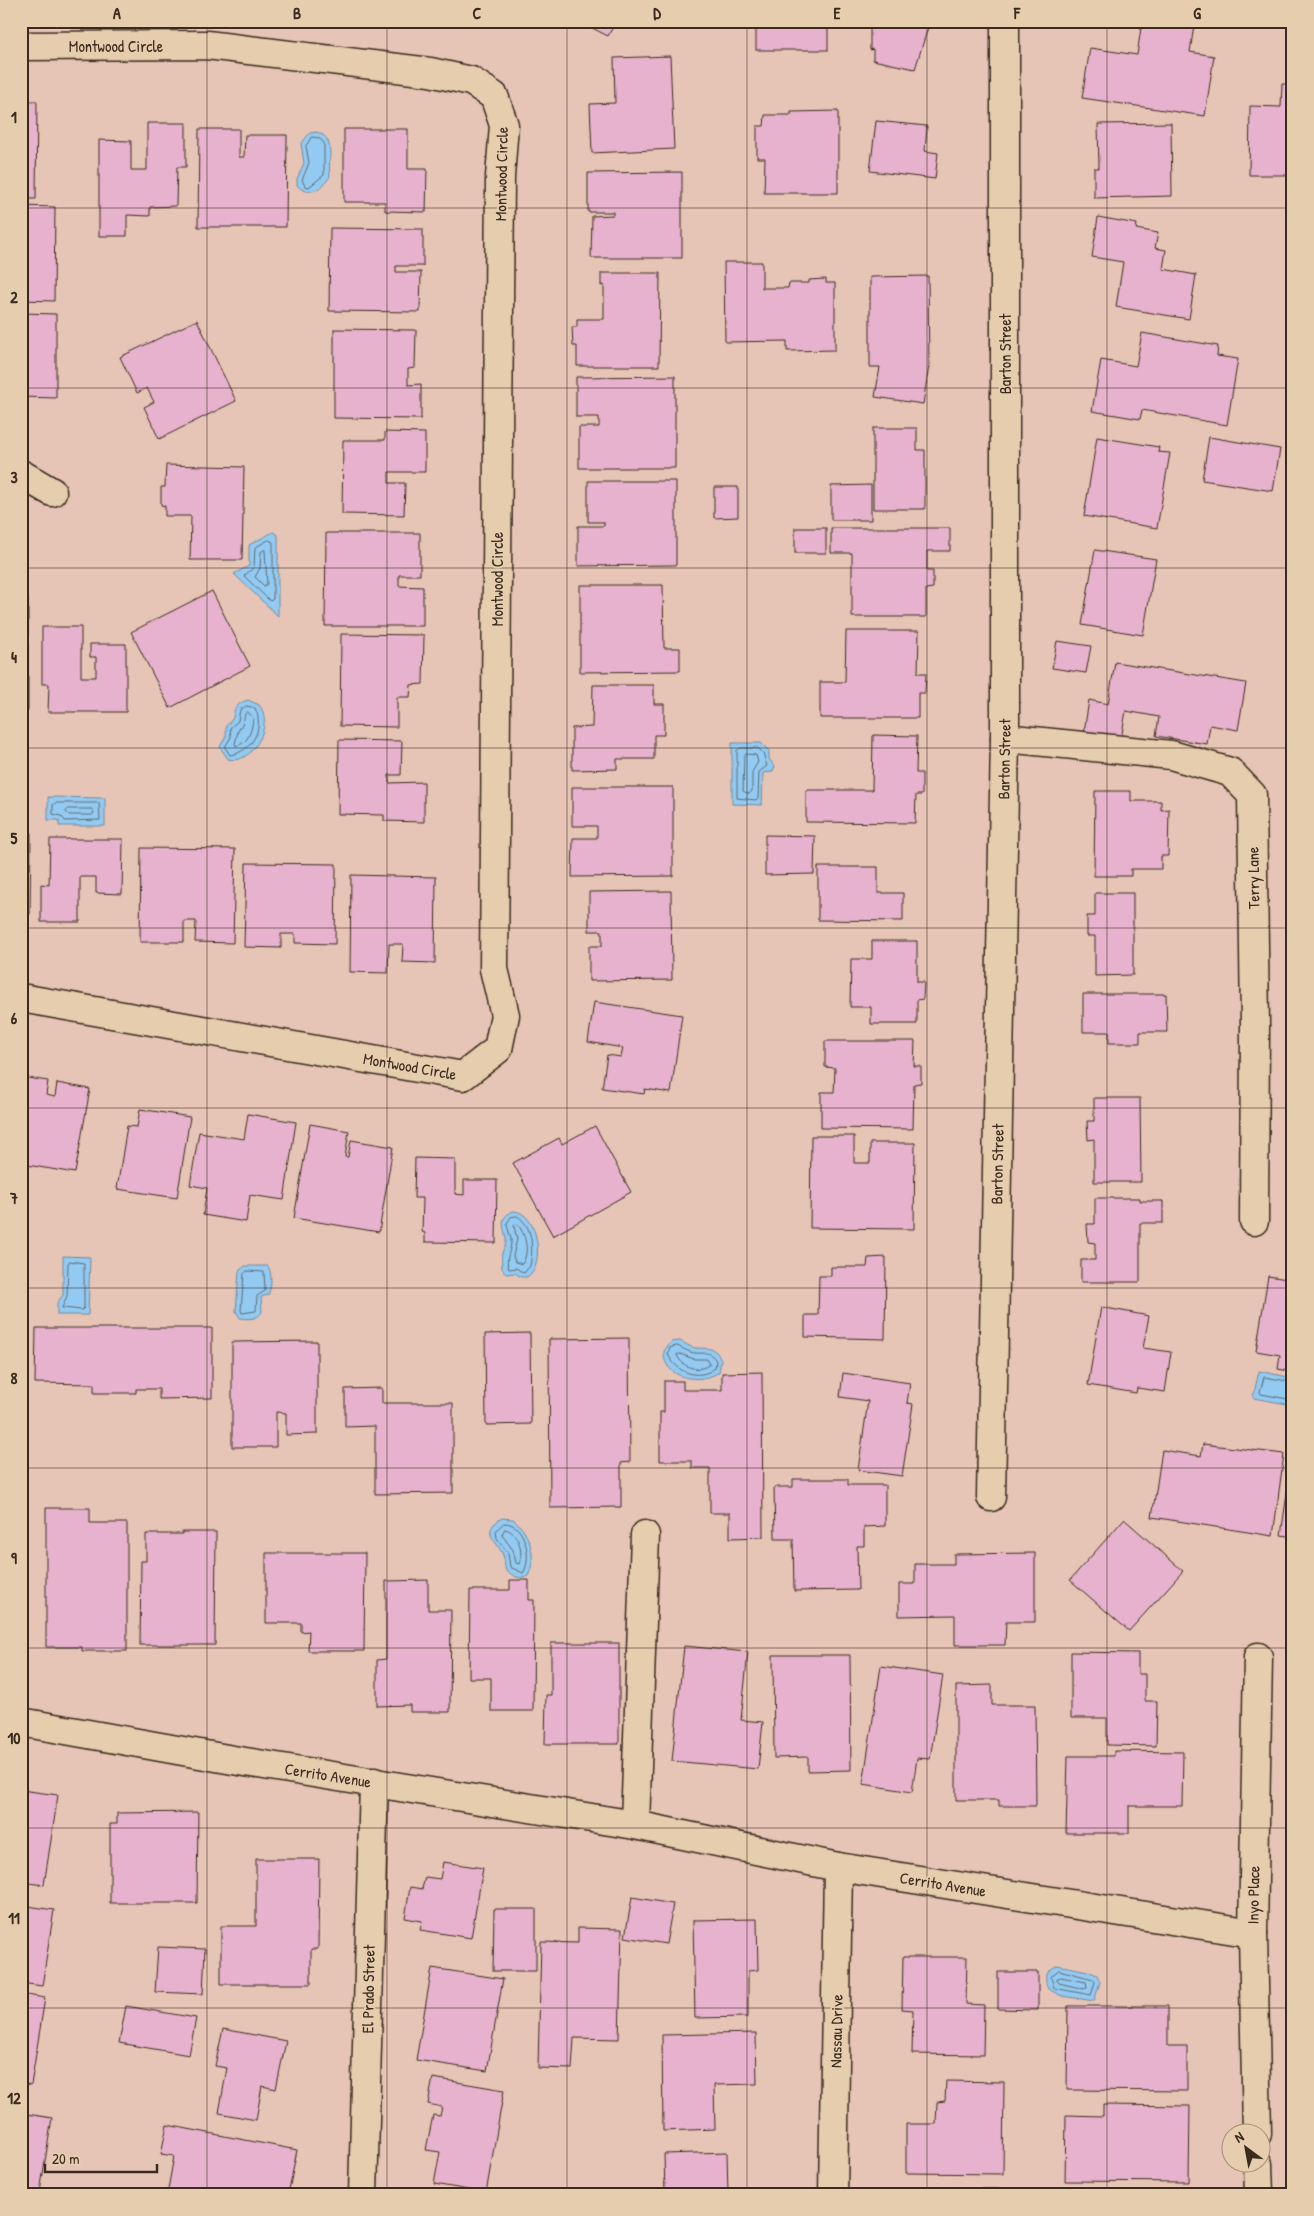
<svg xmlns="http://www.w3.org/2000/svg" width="1314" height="2216" font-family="'Patrick Hand',sans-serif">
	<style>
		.water { fill: #93caf2; stroke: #708a9d }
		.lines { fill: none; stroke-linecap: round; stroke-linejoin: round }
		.shore { stroke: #5e6a73; stroke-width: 1 }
		.building { fill: #e7b2cd; stroke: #3b2a1e }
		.minor-casing { stroke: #3b2a1e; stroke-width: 31 }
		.minor { stroke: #e5cdae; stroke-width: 28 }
		.grid { fill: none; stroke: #3b2a1e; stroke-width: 1; stroke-opacity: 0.55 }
		.labels { text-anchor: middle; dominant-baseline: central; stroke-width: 4; stroke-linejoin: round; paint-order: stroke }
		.street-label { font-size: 16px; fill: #3b2a1e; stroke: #e5cdae }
		.neatline { fill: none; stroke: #3b2a1e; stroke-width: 2 }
		.grid-label { font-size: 16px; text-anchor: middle; font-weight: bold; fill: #3b2a1e }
	</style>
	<rect width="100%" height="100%" fill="#e6c5b7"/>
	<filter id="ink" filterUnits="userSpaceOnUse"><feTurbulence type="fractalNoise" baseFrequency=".02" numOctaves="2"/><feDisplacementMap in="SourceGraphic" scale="10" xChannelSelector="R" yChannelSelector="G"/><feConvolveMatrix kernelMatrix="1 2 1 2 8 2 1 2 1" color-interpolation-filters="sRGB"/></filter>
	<g filter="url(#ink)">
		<!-- water -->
		<g class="water">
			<path d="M317 132C337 139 327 159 330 176 323 189 308 198 297 185V179L304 163 301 144 310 133Z"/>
			<path d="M273 532 278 535V616L234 574 249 566V545Z"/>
			<path d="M248 700 259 705C261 708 264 712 264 716 267 735 249 765 228 759L220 747 226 736V726L233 718C234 708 237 703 248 700Z"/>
			<path d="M732 743H761L769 751V759L775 767 772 772 763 773 762 805 732 804Z"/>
			<path d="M48 797 105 798V826H59V820H48Z"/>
			<path d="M513 1211C538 1211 546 1265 527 1277H521L515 1273 506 1274 502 1268C502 1263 501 1258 502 1253 503 1249 506 1246 506 1242 506 1229 496 1219 513 1211Z"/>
			<path d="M63 1256 90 1257 88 1315H57V1303L63 1295Z"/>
			<path d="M245 1266H268C272 1273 272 1287 268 1295L261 1297 262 1312C257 1320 248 1319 240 1318L236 1311 239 1271Z"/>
			<path d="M680 1341C685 1343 691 1348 696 1348 709 1349 714 1346 721 1359L719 1372C701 1385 662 1379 664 1351L671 1342Z"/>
			<path d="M1259 1371 1293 1378V1405L1253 1398Z"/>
			<path d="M502 1518 513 1519C529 1533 538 1555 528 1576 520 1581 513 1575 506 1571 504 1565 505 1560 503 1555 497 1540 479 1532 502 1518Z"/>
			<path d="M1058 1965 1088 1971 1097 1975 1100 1982 1094 2001 1062 1996 1048 1989C1043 1977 1047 1970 1058 1965Z"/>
		</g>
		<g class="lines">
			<!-- shore -->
			<g class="shore">
				<path d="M312 137 319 138 324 143V175L309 187 305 186 302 180 309 163 306 146Z"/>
				<path d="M269 540 273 542V599L270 601 244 576 254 567 255 548Z"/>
				<path d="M265 550 267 584 264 586 255 577 260 568 261 552Z"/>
				<path d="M247 706 255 708C265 728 252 752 230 755L225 747 231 737 230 728 238 721 240 710Z"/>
				<path d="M248 712 253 718C252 730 249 743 236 746L235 744 238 731 243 723 245 714Z"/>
				<path d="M740 748H758L763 753 767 766 759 772 758 798 756 800 737 798V751Z"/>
				<path d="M746 754 756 755 758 762 752 772V791L749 794 743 791 744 757Z"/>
				<path d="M56 803H99L100 820 65 821 61 816 53 814V805Z"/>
				<path d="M69 809H92L94 813 92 815H69L66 812Z"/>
				<path d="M517 1216C534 1226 533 1250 530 1266L524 1273 516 1268 509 1269C504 1259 512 1250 511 1239 510 1233 507 1229 507 1223L511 1217Z"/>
				<path d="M517 1224C526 1233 530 1253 522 1264L515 1262 513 1256 517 1239 514 1226Z"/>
				<path d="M70 1261 84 1263V1308L82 1310 62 1308 67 1296 68 1264Z"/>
				<path d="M247 1271 264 1272 265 1291 257 1296 256 1311 242 1313 241 1310 244 1274Z"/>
				<path d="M677 1346C683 1348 689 1353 696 1353 706 1354 710 1350 716 1361L715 1368C699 1381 676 1373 668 1354L670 1348Z"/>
				<path d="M680 1354 694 1359H707L710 1364C699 1373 682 1368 677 1355Z"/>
				<path d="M1293 1382 1264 1377 1260 1392 1261 1394 1293 1400"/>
				<path d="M504 1523C525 1522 533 1559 523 1573L510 1567 508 1553 497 1538 496 1531Z"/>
				<path d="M505 1529C519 1532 524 1553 519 1564L516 1563 513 1550 502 1535Z"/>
				<path d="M1059 1970 1093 1979 1095 1982 1091 1995 1054 1988 1051 1977Z"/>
				<path d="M1061 1977 1086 1982 1087 1987 1084 1989 1059 1983 1057 1979Z"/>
			</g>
		</g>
		<!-- building -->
		<g class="building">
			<path d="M563 21H616L608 36 578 21 575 27Z"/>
			<rect x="756" y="21" width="72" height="29"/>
			<path d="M870 21H930L915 69 873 60V49L870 50Z"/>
			<path d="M1142 21H1172L1194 25 1190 52 1214 56 1205 116 1082 98 1090 48 1137 55Z"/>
			<path d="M670 56 674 149 592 153 590 104 615 103 614 58Z"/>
			<path d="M1282 84H1293V175H1249L1250 106 1281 107Z"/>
			<path d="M21 101H37L36 199H21Z"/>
			<path d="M838 111V193H764L765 158H757V126H764L765 115H791V112Z"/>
			<path d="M876 121 927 126 925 151 938 153 935 179 870 171Z"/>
			<path d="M147 123H186V167H177L176 206 150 207V216L127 215V236H99V140L131 141V170H147Z"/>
			<path d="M1171 123 1172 196 1094 198V168H1099L1098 124Z"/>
			<path d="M199 129H239V157H244L245 135H287L286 227H198Z"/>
			<path d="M344 129H408V169H427L426 212 385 211V202H344Z"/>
			<path d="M682 172V258H591L592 216 613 215V212H588V173Z"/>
			<path d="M21 206 55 207 54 301 21 300Z"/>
			<path d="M1098 217 1137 224 1136 229 1158 233 1155 248 1166 250 1163 269 1196 275 1189 319 1116 307 1123 262 1092 257Z"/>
			<path d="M330 228 423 229V266H396V272H421L420 312 329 311Z"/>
			<path d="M724 262H762V288H788L789 283H809V280L826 279V283H835V350L787 351V341L725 342Z"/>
			<path d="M601 273H660L659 366H577V346H573L572 327H577V319H604V285L601 286Z"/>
			<path d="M928 276 929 366 923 404 875 397 880 367H870V277Z"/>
			<path d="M21 313 56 314V398L21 397Z"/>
			<path d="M197 320 236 401 159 439 144 407 154 402 147 388 137 393 120 357Z"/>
			<path d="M334 329 416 330 415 368 408 369V385L421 384V419L334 418Z"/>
			<path d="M1142 333 1218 346 1217 356 1238 359 1227 425 1142 410 1140 419 1092 411 1101 360 1136 366Z"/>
			<path d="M675 376V468H579V427H599V417H576V377Z"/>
			<path d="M873 428H917V450H925V509H873Z"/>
			<path d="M385 432 425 433V472H389V483H405L404 515 342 514 343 440H385Z"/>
			<path d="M1097 437 1159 447 1158 452 1170 453 1157 528 1084 516Z"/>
			<path d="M1209 437 1280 449 1273 491 1202 480Z"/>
			<path d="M166 465 244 467 242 560H190L191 516H165V506L161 505V487H165Z"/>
			<path d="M588 481H676V565L578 566V526H604V522H588Z"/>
			<path d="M871 485V520H831V486Z"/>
			<path d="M714 487H738V517L714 518Z"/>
			<rect x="795" y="528" width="31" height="25"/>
			<path d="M831 528H950V551H927V571H933V588L926 589V617H852V553H831Z"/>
			<path d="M326 533H420V575H399V586L423 587V626H325Z"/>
			<path d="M1095 550 1156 559 1143 635 1082 625Z"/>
			<path d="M580 585H663L664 648H680V671L580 672Z"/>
			<path d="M212 591 250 666 170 708 131 632Z"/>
			<rect x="21" y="598" width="7" height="112"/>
			<path d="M42 627H81V677H96V657H90V644H126V712H48L49 684H42Z"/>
			<path d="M846 631H919L918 673H926L925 693H918V718H820V682H845Z"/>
			<path d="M341 634 424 635 423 684 411 685 410 697H397V727L340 726Z"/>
			<path d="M1057 641 1091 646 1086 673 1052 668Z"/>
			<path d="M1115 662 1246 683 1238 730 1210 725 1207 744 1156 736 1159 717 1126 711 1121 739 1084 732 1089 700 1108 704Z"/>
			<path d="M593 685H654V704H664V735H654V759H617V769L572 770V728L592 727Z"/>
			<path d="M873 735 917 736 916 773H922V795H916L915 823 806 822V790H872Z"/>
			<path d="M339 740 402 741 401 775H389V783L424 782V822L384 821V815L338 814Z"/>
			<path d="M572 787H673V876L572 877 573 838H597V826H572Z"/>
			<path d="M1095 791H1131V801H1161V810L1169 809 1168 856H1161V869H1131V876H1094Z"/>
			<path d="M21 831H31L30 914H21Z"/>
			<path d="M765 835 815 836 814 874 765 875Z"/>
			<path d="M50 839H123L122 894 96 893V877H80V922H41V884L49 885Z"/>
			<path d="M141 848 235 849 233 943 195 942 196 921H184V942H140Z"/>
			<path d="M246 863 336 864 335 944 295 943V934H281V948L244 947Z"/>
			<path d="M818 867H878V893H903V921L818 920Z"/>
			<path d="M351 875 436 877 435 963 402 962 403 944H389L388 973 350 972Z"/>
			<path d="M671 891 672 980 589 981V946H602V931H589V892Z"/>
			<path d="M1095 893H1133V975L1095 976V936H1087V916H1095Z"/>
			<path d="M872 941H917V982H924L923 999 917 1000V1024H871V1007H850L851 959H872Z"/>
			<path d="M1083 994H1166L1167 1032H1140V1043H1109V1032H1083Z"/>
			<path d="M594 1002 682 1015 671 1093 645 1089 644 1094 602 1088 607 1055 621 1057 623 1048 588 1042Z"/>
			<path d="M825 1041H915L914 1066H921V1083L914 1084 913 1129 821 1128V1092H834L835 1068 825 1067Z"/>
			<path d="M21 1077 48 1081 46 1095 55 1097 57 1083 90 1089 75 1173 21 1164Z"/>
			<path d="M1094 1098H1140L1141 1182H1094V1139L1088 1140 1087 1121H1094Z"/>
			<path d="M140 1109 190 1117 177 1198 117 1189 127 1126 137 1127Z"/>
			<path d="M248 1114 296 1122 284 1200 250 1195 246 1222 203 1215 207 1188 190 1185 199 1132 244 1139Z"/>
			<path d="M310 1124 349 1131 345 1157H348L351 1140 393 1147 379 1232 294 1218Z"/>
			<path d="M595 1126 631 1192 553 1236 513 1163 559 1138 562 1144Z"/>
			<path d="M811 1136H854V1163H870V1143H915L914 1229 810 1228Z"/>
			<path d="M415 1158 455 1159V1194L464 1195V1180H497L496 1243 425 1242V1233L422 1232 423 1198H414Z"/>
			<path d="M1095 1198H1140V1201H1163V1223H1140V1282H1081V1260H1095V1243L1088 1242 1087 1224H1095Z"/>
			<path d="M886 1257 885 1339 805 1337V1315H818L819 1276H831V1267H867L868 1258Z"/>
			<path d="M1268 1276 1293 1280V1372L1278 1369 1280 1355 1256 1351Z"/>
			<path d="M1101 1307 1149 1316 1143 1348 1171 1352 1165 1392 1137 1388 1136 1393 1088 1385Z"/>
			<path d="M36 1328H212V1398L159 1399V1389H136V1393H94V1384L35 1383Z"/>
			<path d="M530 1333 531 1424 486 1425 485 1334Z"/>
			<path d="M629 1338 630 1462 621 1463V1507L550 1508 549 1339Z"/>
			<path d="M317 1341V1434L286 1435V1413L276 1412V1447H232V1342Z"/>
			<path d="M762 1372 763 1537 730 1538V1513H710V1468H692V1461H660V1412H664V1381H683V1390H722V1373Z"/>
			<path d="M843 1373 910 1383 907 1403 913 1404 902 1476 858 1470 868 1401 840 1397Z"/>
			<path d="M382 1388V1403H453V1493L375 1494V1426L345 1427V1389Z"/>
			<path d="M1203 1444 1284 1454 1273 1536 1152 1517 1162 1450 1201 1456Z"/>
			<path d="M1292 1458 1293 1459V1537L1281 1535Z"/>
			<path d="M793 1479H848V1485H885V1526L864 1527V1546H857L858 1590 794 1591 793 1539H775L774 1487H793Z"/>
			<path d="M46 1508H90V1523H127V1651H82V1647H46Z"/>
			<path d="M1124 1519 1183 1571 1129 1631 1070 1580Z"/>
			<path d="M182 1532H216L215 1645H140L141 1561H146V1534H182Z"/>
			<path d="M266 1553H365L364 1651H308L309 1631 301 1632V1623H266Z"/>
			<path d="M1035 1553V1622H1006L1005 1645H955V1615L899 1616V1584H915V1564H954V1554Z"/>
			<path d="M428 1580V1610H451L450 1712H410V1705L377 1706V1660L386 1659V1581Z"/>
			<path d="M510 1580H529V1600H534L533 1711H491V1678H469L470 1590H510Z"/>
			<path d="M551 1643H619V1744H545L546 1695H551Z"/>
			<path d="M684 1646 748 1652 741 1720 763 1722 758 1769 672 1761Z"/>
			<path d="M1071 1652 1138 1653V1674H1145V1701H1157L1156 1746 1107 1745V1718H1071Z"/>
			<path d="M773 1655H850L851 1770 808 1771V1757L774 1758Z"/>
			<path d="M881 1666 943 1675 930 1759 917 1758 912 1792 863 1784Z"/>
			<path d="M992 1685V1705H1035L1036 1806H999V1800H956V1686Z"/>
			<path d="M1114 1751 1183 1752 1182 1806H1129V1833H1066L1068 1756H1114Z"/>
			<path d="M21 1790 58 1795 44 1885 21 1882Z"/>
			<path d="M198 1812 197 1903H110V1824H117V1813Z"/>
			<path d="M256 1859H319L318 1949H311V1984H221V1926H256Z"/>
			<path d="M443 1862 483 1868 471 1938 420 1930 422 1921 405 1918 410 1887 422 1889 425 1877 440 1879Z"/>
			<path d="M632 1897 673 1904 666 1944 625 1937Z"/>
			<path d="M21 1905 54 1910 42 1986 21 1983Z"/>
			<path d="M494 1909H536V1971H493Z"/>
			<path d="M757 1919 758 1970 748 1971V2017L695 2018 693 1920Z"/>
			<path d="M578 1928 622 1929 619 2039 574 2038 572 2069 538 2068 541 1942 578 1943Z"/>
			<path d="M158 1947 205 1949 203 1994 155 1992Z"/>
			<path d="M903 1957H967L966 2004 984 2005 983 2055 912 2054 913 2010 902 2009Z"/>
			<path d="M432 1968 503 1979 487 2071 416 2060Z"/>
			<path d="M998 1972H1038V2010L998 2009Z"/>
			<path d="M21 1994 45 1998 31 2085 21 2083Z"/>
			<path d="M126 2006 196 2018 189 2055 119 2043Z"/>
			<path d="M1068 2006H1168V2046H1187V2091L1067 2090Z"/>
			<path d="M223 2029 286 2041 276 2089 262 2086 256 2120 219 2113 227 2068 215 2066Z"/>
			<path d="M756 2033 757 2084 714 2085 715 2129 663 2131 662 2035Z"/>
			<path d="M433 2078 504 2090 486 2193 434 2184 440 2152 426 2150 433 2115 440 2116 442 2107 428 2104Z"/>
			<path d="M946 2081 1004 2082 1003 2174 906 2173V2124H936L937 2102 945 2101Z"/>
			<path d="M1103 2105 1190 2106 1189 2182 1065 2181 1066 2115 1103 2116Z"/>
			<path d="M21 2113 52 2118 40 2192 21 2189Z"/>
			<path d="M167 2125 297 2150 288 2195H167L174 2156 161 2154Z"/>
			<path d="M727 2152 728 2195H665L664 2154Z"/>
			<path d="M927 2188 999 2189V2195H927Z"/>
		</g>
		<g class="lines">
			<defs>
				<g id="minor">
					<path d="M21 46 207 45 430 72 471 81 494 96 504 125 500 177 494 969 505 1015 498 1049 463 1076 21 998"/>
					<path d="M21 474 52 492"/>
					<path d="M1005 738 1171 755 1230 772 1252 795 1255 1025 1254 1221"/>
					<path d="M991 1497 1005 738V21"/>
					<path d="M21 1722 233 1760 635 1825 838 1867 1253 1933"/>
					<path d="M635 1825 645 1535"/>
					<path d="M1257 2134 1253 1933 1258 1657"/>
					<path d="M1258 2164 1259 2195"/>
					<path d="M363 2195 374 1782"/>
					<path d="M833 2195 838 1867"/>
				</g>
			</defs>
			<!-- minor casing -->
			<use href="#minor" class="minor-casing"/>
			<!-- minor -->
			<use href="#minor" class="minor"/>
		</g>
	</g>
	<!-- grid -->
	<path class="grid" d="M207 21V2195M387 21V2195M567 21V2195M747 21V2195M927 21V2195M1107 21V2195M21 208H1293M21 388H1293M21 568H1293M21 748H1293M21 928H1293M21 1108H1293M21 1288H1293M21 1468H1293M21 1648H1293M21 1828H1293M21 2008H1293"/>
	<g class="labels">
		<!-- street labels -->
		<g class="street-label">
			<text x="116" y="46">Montwood Circle</text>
			<text transform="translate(501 174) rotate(-89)">Montwood Circle</text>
			<text transform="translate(1005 354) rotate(-90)">Barton Street</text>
			<text transform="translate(497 579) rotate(-90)">Montwood Circle</text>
			<text transform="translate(1004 759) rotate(-89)">Barton Street</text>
			<text transform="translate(1253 878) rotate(-91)">Terry Lane</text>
			<text transform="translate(410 1066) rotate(10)">Montwood Circle</text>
			<text transform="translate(997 1164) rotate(-89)">Barton Street</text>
			<text transform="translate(328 1775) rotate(9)">Cerrito Avenue</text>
			<text transform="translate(943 1884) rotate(9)">Cerrito Avenue</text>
			<text transform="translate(1253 1895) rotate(-89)">Inyo Place</text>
			<text transform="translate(368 1989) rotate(-89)">El Prado Street</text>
			<text transform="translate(836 2031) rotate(-89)">Nassau Drive</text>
		</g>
	</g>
	<!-- margin -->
	<rect width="1314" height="2216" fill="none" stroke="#e5cdae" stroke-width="55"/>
	<!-- north arrow -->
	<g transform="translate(1246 2148) rotate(328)"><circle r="24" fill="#e5cdae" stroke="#a18c74"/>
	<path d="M0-4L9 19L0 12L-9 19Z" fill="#3b2a1e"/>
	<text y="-8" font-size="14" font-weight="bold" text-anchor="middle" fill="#3b2a1e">N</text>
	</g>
	<!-- scale -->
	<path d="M45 2164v8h112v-8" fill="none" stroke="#3b2a1e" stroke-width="2.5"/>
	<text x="52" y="2164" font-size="15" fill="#3b2a1e" stroke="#e5cdae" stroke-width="4" paint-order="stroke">20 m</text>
	<rect x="28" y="28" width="1258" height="2160" class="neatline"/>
	<g class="grid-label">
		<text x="117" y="19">A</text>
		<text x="297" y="19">B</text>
		<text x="477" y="19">C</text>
		<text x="657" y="19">D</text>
		<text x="837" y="19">E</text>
		<text x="1017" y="19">F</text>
		<text x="1197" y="19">G</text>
		<text x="14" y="123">1</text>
		<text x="14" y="303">2</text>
		<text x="14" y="483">3</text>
		<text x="14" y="663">4</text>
		<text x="14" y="844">5</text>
		<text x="14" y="1024">6</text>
		<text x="14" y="1204">7</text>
		<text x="14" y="1384">8</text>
		<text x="14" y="1564">9</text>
		<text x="14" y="1744">10</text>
		<text x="14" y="1924">11</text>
		<text x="14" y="2104">12</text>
	</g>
</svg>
